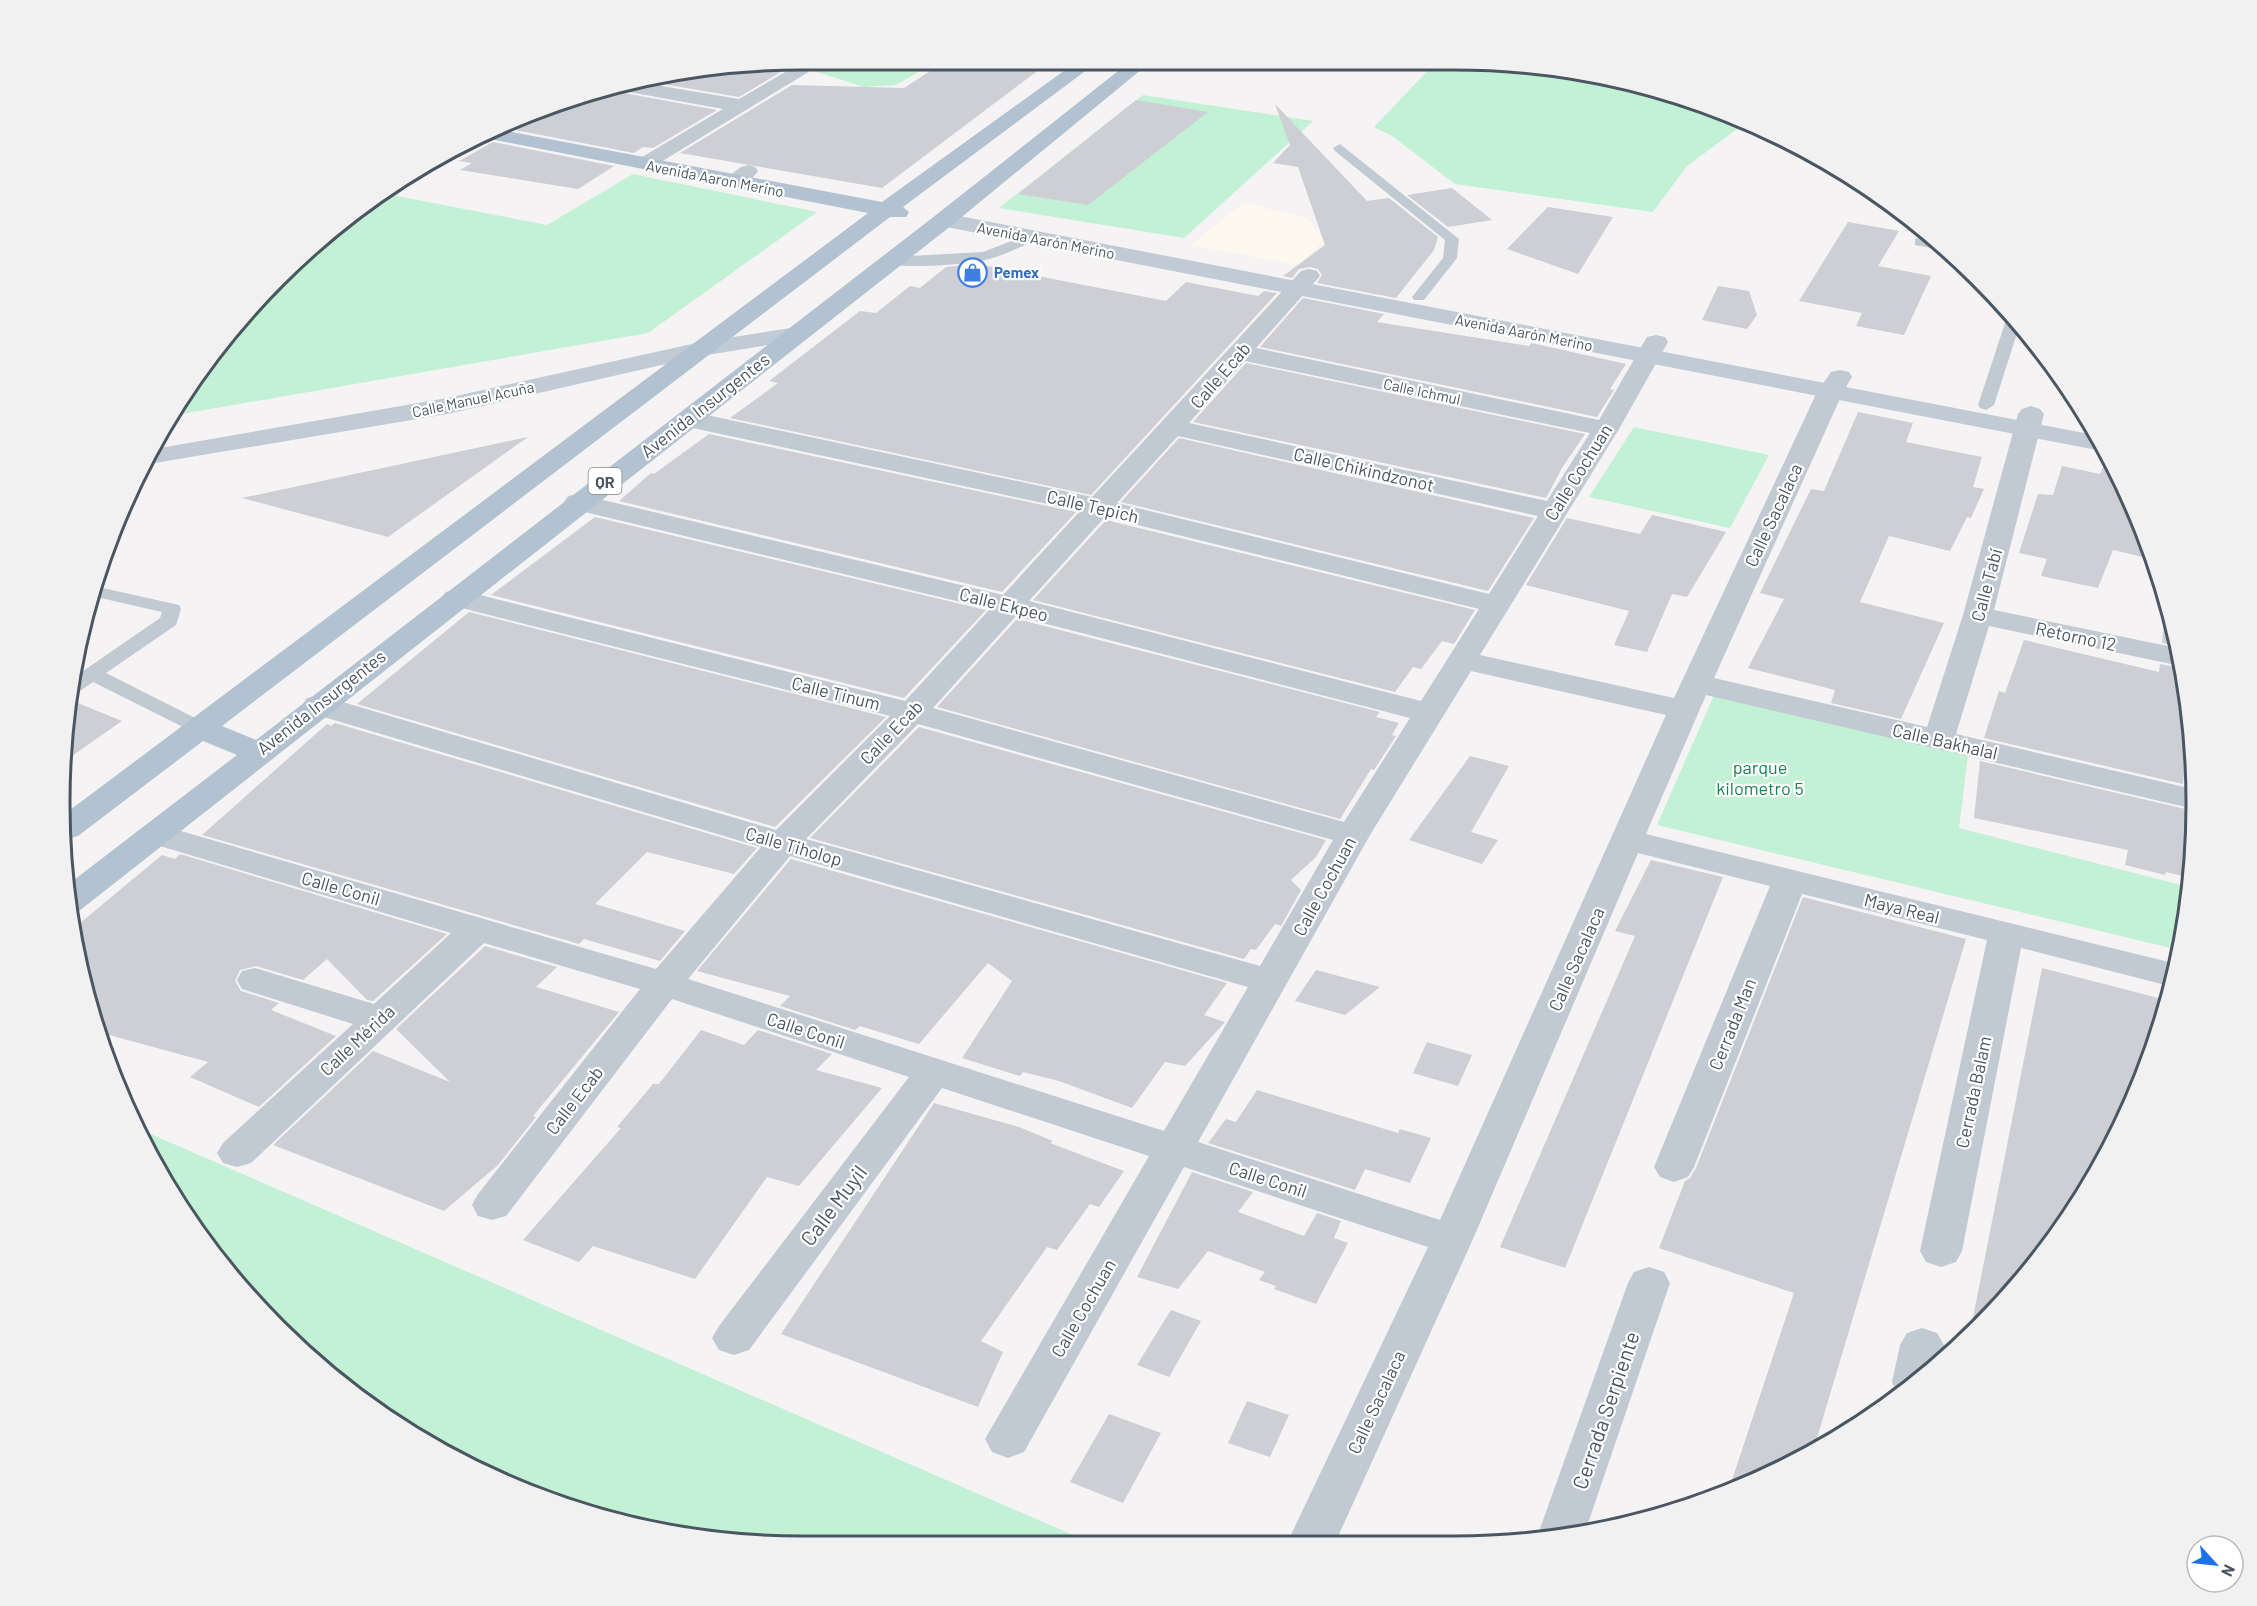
<svg xmlns="http://www.w3.org/2000/svg" width="2257" height="1606" font-family="Barlow,sans-serif">
	<style>
		.commercial { fill: #fdf9ef }
		.green { fill: #c3f1d5 }
		.building { fill: #cdcfd5 }
		.lines { fill: none; stroke-linecap: round; stroke-linejoin: round }
		.lane { fill: #c1cad2; fill-rule: evenodd }
		.street { fill: #c1cad2; fill-rule: evenodd }
		.secondary { fill: #c1cbd6; fill-rule: evenodd }
		.primary { fill: #b3c2d1; fill-rule: evenodd }
		.labels { text-anchor: middle; dominant-baseline: central; stroke-width: 4.5; stroke-linejoin: round; paint-order: stroke }
		.far-street-label { font-size: 15px; fill: #4a5661; stroke: #fff }
		.far-shop-label { font-size: 15px; font-weight: bold; fill: #366cbe; stroke: #fff; text-anchor: start }
		.shield { fill: #fff; stroke: #808990; stroke-width: 1.5 }
		.shield-label { font-size: 16px; font-weight: bold; fill: #4a5661 }
		.street-label { font-size: 18px; fill: #4a5661; stroke: #fff }
		.park-label { font-size: 18px; fill: #17864f; stroke: #fff }
		.near-street-label { font-size: 21px; fill: #4a5661; stroke: #fff }
		.rim { fill: none; stroke: #4a5661; stroke-width: 3 }
	</style>
	<rect width="100%" height="100%" fill="#f5f3f3"/>
	<!-- commercial -->
	<path class="commercial" d="M1244 203 1307 218 1324 241 1298 265 1191 245Z"/>
	<!-- green -->
	<g class="green">
		<path d="M829 60H939L896 85 864 87 814 71Z"/>
		<path d="M1438 60 1599 74 1748 121 1687 166 1653 212 1455 184 1392 136 1374 127Z"/>
		<path d="M1143 95 1313 121 1184 238 999 208Z"/>
		<path d="M633 174 817 212 648 333 176 415 245 313 381 193 547 225Z"/>
		<path d="M1634 427 1769 455 1730 528 1589 497Z"/>
		<path d="M1715 693 1968 756 1959 828 2189 887 2179 950 1657 825Z"/>
		<path d="M139 1129 1089 1542 755 1544 611 1521 475 1470 351 1393 244 1293 185 1215Z"/>
	</g>
	<!-- building -->
	<g class="building">
		<path d="M801 60 739 97 645 81 695 74Z"/>
		<path d="M947 60H1004L1044 66 882 188 680 153 792 85 904 88Z"/>
		<path d="M608 86 618 92 717 110 653 148 643 147 634 153 515 130 576 97Z"/>
		<path d="M1136 100 1208 112 1088 205 1018 194Z"/>
		<path d="M1275 104 1367 201 1389 198 1438 237 1434 250 1396 298 1317 283 1322 275 1318 269 1310 267 1299 269 1292 278 1283 276 1325 245 1298 167 1273 163 1290 145Z"/>
		<path d="M493 142 614 166 578 189 460 170 472 163 459 161Z"/>
		<path d="M1452 188 1492 220 1448 227 1407 195Z"/>
		<path d="M1548 207 1613 217 1578 274 1507 249Z"/>
		<path d="M1848 222 1899 231 1878 266 1931 276 1904 335 1856 326 1862 313 1799 301Z"/>
		<path d="M977 264 1166 301 1186 282 1258 296 1264 291 1277 293 1091 495 730 418 778 383 769 381 860 311 876 313 910 286 920 288 946 267Z"/>
		<path d="M1718 286 1749 291 1757 315 1747 329 1702 320Z"/>
		<path d="M1303 298 1384 314 1377 322 1529 346 1531 343 1626 364 1610 389 1614 390 1597 417 1260 347Z"/>
		<path d="M1246 363 1585 434 1562 468 1546 498 1193 422Z"/>
		<path d="M1858 412 1913 423 1906 442 1982 457 1973 487 1984 489 1971 518 1967 517 1950 551 1889 536 1860 602 1944 623 1901 719 1831 703 1835 690 1748 668 1784 599 1760 593 1811 489 1824 491Z"/>
		<path d="M709 434 1076 512 1002 592 619 501 651 473 654 474Z"/>
		<path d="M528 437 388 537 242 498Z"/>
		<path d="M1179 438 1534 518 1488 591 1121 502Z"/>
		<path d="M2108 455 2128 498 2129 519 2138 521 2156 560 2113 550 2098 588 2041 576 2047 559 2019 553 2038 494 2053 495 2062 466 2100 474Z"/>
		<path d="M1652 515 1726 532 1687 597 1672 594 1647 652 1614 645 1629 611 1526 585 1567 518 1640 534Z"/>
		<path d="M595 517 986 610 904 698 491 595Z"/>
		<path d="M1106 520 1475 610 1454 644 1442 641 1421 669 1413 667 1395 692 1033 600Z"/>
		<path d="M469 612 886 717 775 827 357 704Z"/>
		<path d="M2165 616H2170L2177 646 2162 643Z"/>
		<path d="M1017 619 1380 712 1376 717 1399 723 1392 735 1396 736 1374 770 1371 769 1340 819 937 707Z"/>
		<path d="M2024 640 2159 672 2160 664 2182 668 2191 709 2183 784 1984 738 1999 691 2005 693Z"/>
		<path d="M68 699 122 721 66 760V706Z"/>
		<path d="M335 723 757 848 734 874 647 852 595 904 685 931 660 961 584 939 579 944 202 835 327 724 331 726Z"/>
		<path d="M919 727 1326 840 1316 857 1291 880 1301 890 1281 926 1275 924 1256 950 1251 949 1244 959 810 838Z"/>
		<path d="M1470 756 1509 766 1471 832 1498 840 1482 864 1409 840Z"/>
		<path d="M1980 761 2194 811 2195 852 2191 878 2166 872 2165 875 2125 865 2128 850 1974 818Z"/>
		<path d="M180 854 447 934 373 1001 367 1000 327 959 303 980 256 966 240 970 235 981 241 991 279 1003 271 1010 336 1036 259 1107 190 1077 208 1062 102 1033 74 928 162 855 175 859Z"/>
		<path d="M791 859 1227 983 1204 1015 1225 1022 1185 1066 1165 1062 1132 1108 1059 1081 1023 1072 1020 1076 962 1058 1012 981 988 963 919 1044 860 1026 855 1030 780 1006 790 996 697 971Z"/>
		<path d="M1651 860 1723 877 1565 1268 1500 1247 1635 936 1615 931Z"/>
		<path d="M1803 897 1966 939 1814 1448 1782 1470 1728 1492 1794 1293 1659 1248 1685 1181 1690 1178 1696 1168Z"/>
		<path d="M485 946 557 967 536 987 619 1012 533 1116 536 1117 498 1165 444 1211 273 1145 373 1051 450 1082 396 1029Z"/>
		<path d="M2042 968 2170 1001 2120 1132 2043 1256 1970 1333Z"/>
		<path d="M1316 970 1380 987 1345 1015 1295 1001Z"/>
		<path d="M701 1030 744 1045 758 1030 832 1054 816 1070 882 1088 799 1186 767 1177 695 1279 593 1246 579 1262 523 1240 621 1128 617 1127 653 1084H659Z"/>
		<path d="M1427 1042 1472 1055 1458 1086 1413 1073Z"/>
		<path d="M1257 1090 1398 1133 1400 1129 1431 1138 1410 1183 1365 1169 1355 1190 1208 1143 1226 1119 1236 1122Z"/>
		<path d="M934 1103 1019 1127 1053 1141 1050 1143 1124 1171 1099 1207 1090 1204 1057 1250 1047 1247 981 1341 1003 1352 978 1407 781 1334Z"/>
		<path d="M1192 1172 1253 1192 1238 1212 1304 1236 1317 1213 1341 1221 1334 1238 1348 1243 1316 1304 1274 1289 1276 1286 1259 1280 1265 1272 1208 1251 1178 1289 1137 1277Z"/>
		<path d="M1171 1310 1201 1321 1169 1377 1137 1365Z"/>
		<path d="M1247 1401 1289 1415 1270 1457 1228 1443Z"/>
		<path d="M1109 1414 1161 1433 1123 1503 1070 1482Z"/>
	</g>
	<g class="lines">
		<!-- lane -->
		<g class="lane">
			<path d="M1340 144 1459 239 1457 258 1424 300H1414L1412 297 1443 258 1445 240 1335 151 1333 148Z"/>
			<path d="M1032 233 1037 234V240C1021 246 1005 255 989 259 974 264 892 271 883 261L890 257 983 252Z"/>
			<path d="M1920 238 1942 243 1952 252 1915 245V239Z"/>
			<path d="M2013 313 2020 324 1994 405 1986 410 1980 408 1978 405 2007 317Z"/>
			<path d="M94 586 179 605 181 609 176 625 106 673 207 724 210 728 207 732H193L93 682 77 693 69 695 73 678 160 618 162 612 92 596Z"/>
		</g>
		<!-- street -->
		<g class="street">
			<path d="M806 60H828L651 168H637L634 164 637 160 723 109 618 90 610 86 638 82 739 99Z"/>
			<path d="M748 165 755 167 758 171C751 182 738 189 726 185L722 181 741 167Z"/>
			<path d="M1309 269 1317 271 1320 276 1256 348 1599 420 1647 337 1656 335 1665 337 1668 342 1619 429 1480 655 1674 698 1817 392 1831 372 1840 370 1849 372 1852 377 1843 392 1714 678 1927 727 1963 615 2018 414 2022 409 2031 406 2040 409 2044 414 1994 610 2177 648 2181 666 1989 626 1956 734 2193 789 2194 809 1706 695 1646 834 2177 964 2173 987 2021 948 1962 1251 1956 1262 1941 1267 1926 1262 1920 1251 1987 940 1802 894 1694 1167 1688 1177 1674 1182 1660 1177 1654 1167 1770 886 1638 853 1473 1239 1336 1541H1288L1428 1247 1184 1167 1024 1452 1008 1458 992 1452 985 1439 1149 1156 942 1088 749 1350 734 1355 719 1350 712 1338 719 1326 909 1077 672 999 506 1216 492 1220 478 1216 472 1205 478 1194 640 989 484 943 251 1163 237 1167 223 1163 217 1153 223 1143 353 1024 242 989 237 980 242 971 255 968 374 1004 451 933 143 841 138 834 143 827 155 824 167 827 656 969 761 847 307 712 302 705 307 698 318 696 329 698 776 830 890 716 446 604 441 598 446 592 456 589 905 701 990 609 568 508 564 502 568 496 578 494 1003 595 1080 511 688 427 679 424 675 419 679 414 688 411 1092 497 1301 271ZM1245 361 1590 433 1547 501 1189 423ZM1178 436 1538 516 1489 594 1117 503ZM1105 517 1479 609 1421 701 1029 601ZM1016 616 1410 718 1344 822 933 708ZM1471 671 1666 715 1440 1220 1198 1142 1370 835ZM918 724 1333 840 1260 966 806 839ZM790 856 1248 987 1164 1131 688 979Z"/>
			<path d="M1649 1267 1664 1272 1670 1283 1585 1532 1551 1540H1538L1537 1537 1628 1283 1634 1272Z"/>
			<path d="M1922 1328 1937 1333 1944 1345 1940 1365 1897 1393 1892 1382 1900 1345 1907 1333Z"/>
		</g>
		<!-- secondary -->
		<g class="secondary">
			<path d="M944 213 2100 436 2107 452 936 225 933 220 936 215Z"/>
			<path d="M797 327 806 329 809 334 806 339 701 356 447 414 143 465 154 449 447 398 701 342Z"/>
		</g>
		<!-- primary -->
		<path class="primary" d="M1079 60H1100L903 207 909 212 906 217H890L222 726 256 740 936 215 1132 60H1153L952 225 79 911 70 913 66 886 237 755 203 741 78 836 66 839V813L868 213 480 137 496 129 882 202Z"/>
	</g>
	<!-- icons -->
	<defs>
		<symbol id="shop-ring" viewBox="-11 -11 22 22"><circle r="9.5" fill="#fff" stroke="#3f7fe0" stroke-width="1.5"/><path d="M-5-2.5h2.3a2.7 3.5 0 0 1 5.4 0H5L5.5 6h-11ZM-1.5-2.5h3a1.5 2.3 0 0 0-3 0Z" fill="#3f7fe0"/></symbol>
	</defs>
	<g fill-rule="evenodd">
		<use href="#shop-ring" x="956" y="256" width="33" height="33"/>
	</g>
	<g class="labels">
		<!-- far-street labels -->
		<g class="far-street-label">
			<text transform="translate(715 178) rotate(11)">Avenida Aaron Merino</text>
			<text transform="translate(1046 240) rotate(11)">Avenida Aarón Merino</text>
			<text transform="translate(1524 332) rotate(11)">Avenida Aarón Merino</text>
			<text transform="translate(1422 391) rotate(12)">Calle Ichmul</text>
			<text transform="translate(473 399) rotate(-12)">Calle Manuel Acuña</text>
		</g>
		<!-- far-shop labels -->
		<g class="far-shop-label">
			<text x="994" y="272">Pemex</text>
		</g>
		<!-- shield labels -->
		<rect class="shield" x="588.5" y="468" width="33" height="26" rx="4.5"/>
		<g class="shield-label">
			<text x="605" y="481">QR</text>
		</g>
		<!-- street labels -->
		<g class="street-label">
			<text transform="translate(1220 375) rotate(-49)">Calle Ecab</text>
			<text transform="translate(705 405) rotate(-38)">Avenida Insurgentes</text>
			<text transform="translate(1364 469) rotate(13)">Calle Chikindzonot</text>
			<text transform="translate(1578 472) rotate(-58)">Calle Cochuan</text>
			<text transform="translate(1093 506) rotate(13)">Calle Tepich</text>
			<text transform="translate(1773 515) rotate(-65)">Calle Sacalaca</text>
			<text transform="translate(1986 585) rotate(-75)">Calle Tabí</text>
			<text transform="translate(1004 604) rotate(14)">Calle Ekpeo</text>
			<text transform="translate(2076 636) rotate(12)">Retorno 12</text>
			<text transform="translate(836 693) rotate(14)">Calle Tinum</text>
			<text transform="translate(321 702) rotate(-38)">Avenida Insurgentes</text>
			<text transform="translate(891 732) rotate(-46)">Calle Ecab</text>
			<text transform="translate(1945 741) rotate(13)">Calle Bakhalal</text>
			<text transform="translate(794 846) rotate(16)">Calle Tiholop</text>
			<text transform="translate(1324 886) rotate(-61)">Calle Cochuan</text>
			<text transform="translate(341 888) rotate(16)">Calle Conil</text>
			<text transform="translate(1902 908) rotate(14)">Maya Real</text>
			<text transform="translate(1576 959) rotate(-66)">Calle Sacalaca</text>
			<text transform="translate(1732 1024) rotate(-68)">Cerrada Man</text>
			<text transform="translate(806 1030) rotate(18)">Calle Conil</text>
			<text transform="translate(357 1040) rotate(-43)">Calle Mérida</text>
			<text transform="translate(1973 1092) rotate(-78)">Cerrada Balam</text>
			<text transform="translate(574 1100) rotate(-52)">Calle Ecab</text>
			<text transform="translate(1268 1179) rotate(18)">Calle Conil</text>
			<text transform="translate(1083 1308) rotate(-60)">Calle Cochuan</text>
			<text transform="translate(1376 1402) rotate(-65)">Calle Sacalaca</text>
		</g>
		<!-- park labels -->
		<g class="park-label">
			<text x="1760" y="767">parque<tspan x="1760" dy="21">kilometro 5</tspan></text>
		</g>
		<!-- near-street labels -->
		<g class="near-street-label">
			<text transform="translate(833 1205) rotate(-53)">Calle Muyil</text>
			<text transform="translate(1605 1410) rotate(-71)">Cerrada Serpiente</text>
		</g>
	</g>
	<!-- crop -->
	<path d="M0 0H2257V1606H0ZM802 70H1454A732 732 0 0 1 2186 802V804A732 732 0 0 1 1454 1536H802A732 732 0 0 1 70 804V802A732 732 0 0 1 802 70Z" fill="#f1f1f2" fill-rule="evenodd"/>
	<path class="rim" d="M802 70H1454A732 732 0 0 1 2186 802V804A732 732 0 0 1 1454 1536H802A732 732 0 0 1 70 804V802A732 732 0 0 1 802 70Z"/>
	<!-- north arrow -->
	<g transform="translate(2215 1564) rotate(117)"><circle r="28" fill="#ffffff" stroke="#b7bbc0" stroke-width="1.5"/>
	<path d="M0-4.5L10 22L0 15L-10 22Z" fill="#1a73e8"/>
	<text y="-9" font-size="16" font-weight="bold" text-anchor="middle" fill="#4a5661">N</text>
	</g>
</svg>
